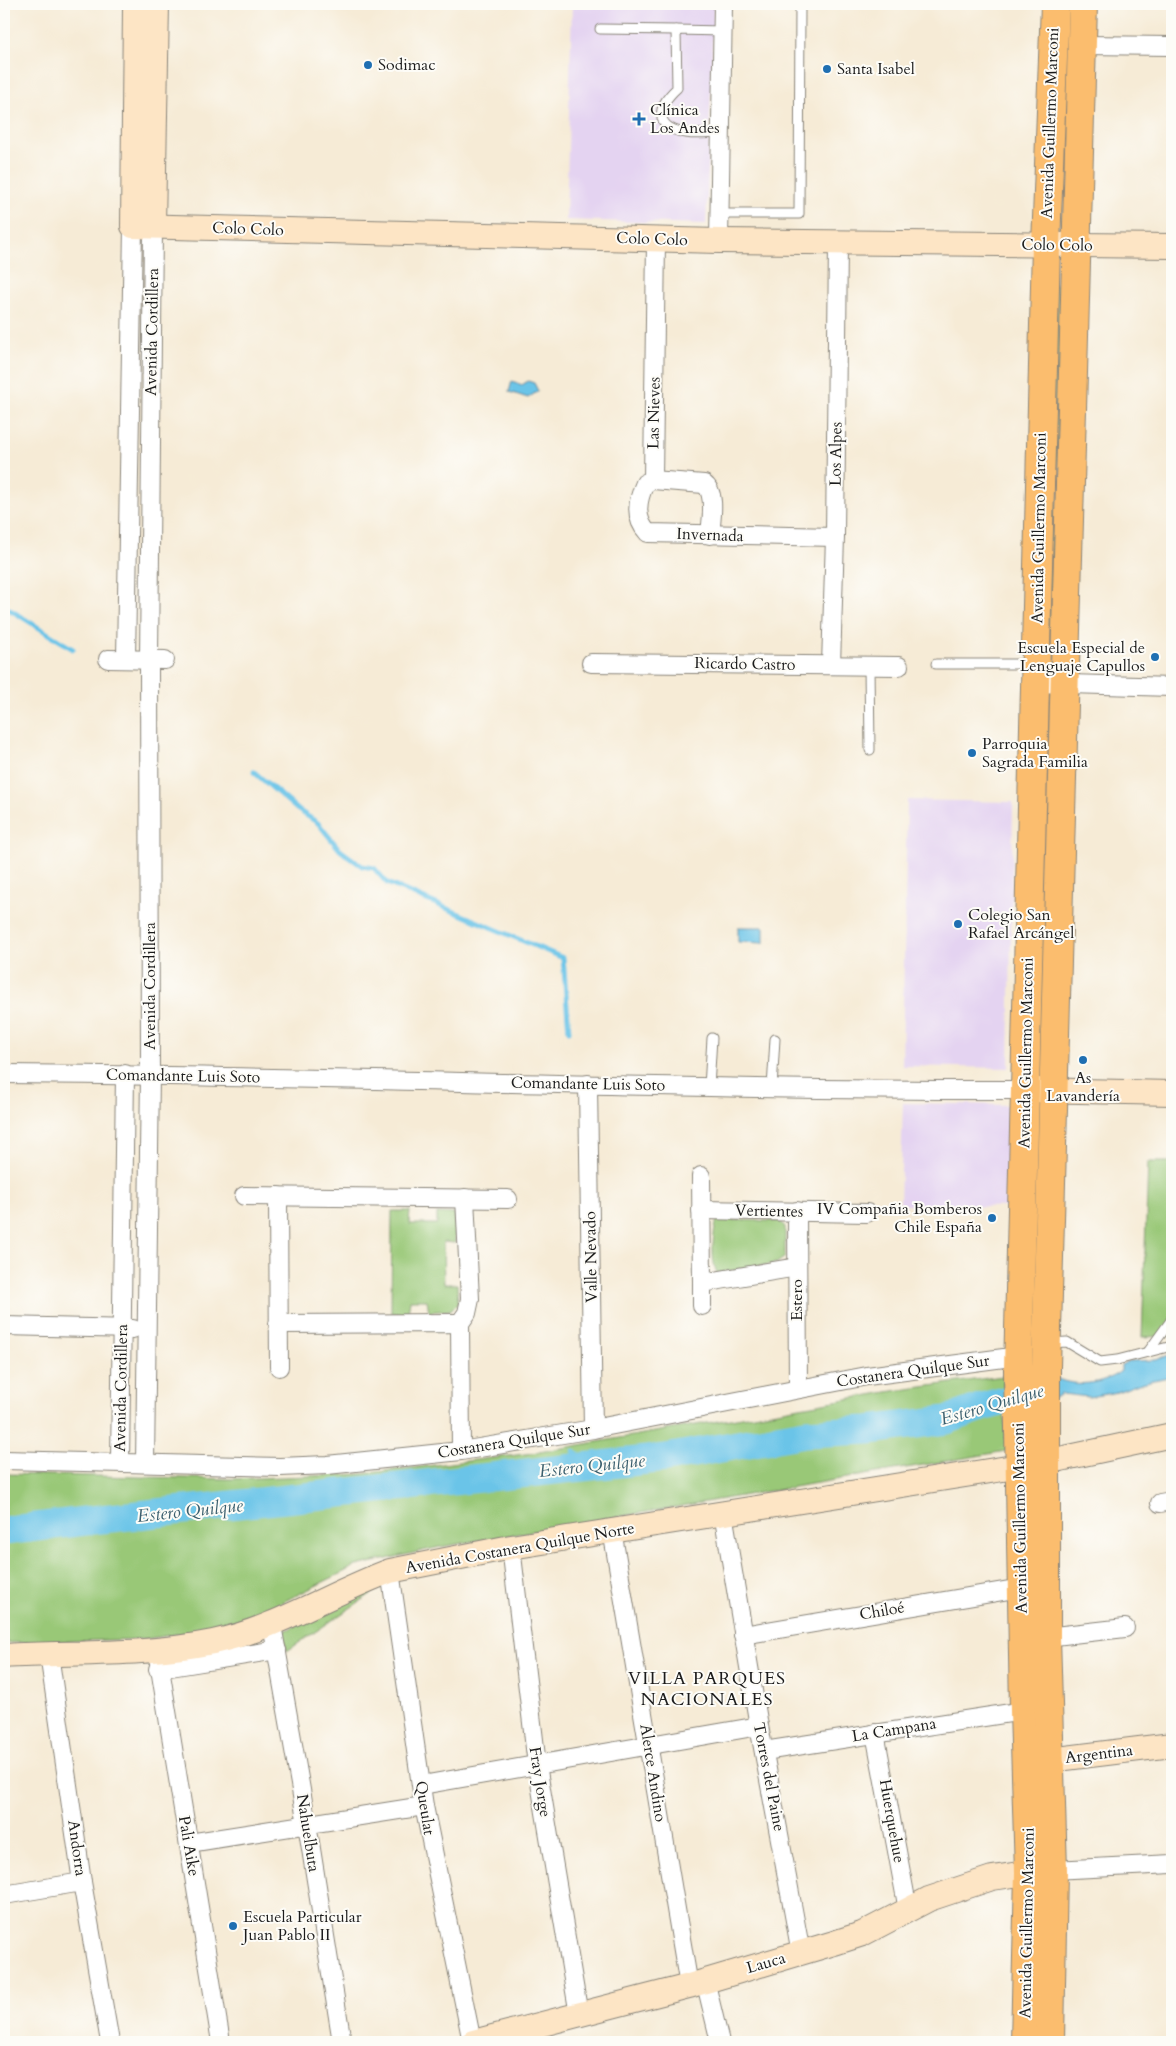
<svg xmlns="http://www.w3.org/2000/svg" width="1176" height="2046" font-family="Cardo,serif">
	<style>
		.built { fill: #e4d3f1 }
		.green { fill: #99c877; stroke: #5a724a }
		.water { fill: #6ac4e8; stroke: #437082 }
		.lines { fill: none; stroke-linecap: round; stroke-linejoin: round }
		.stream { stroke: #6ac4e8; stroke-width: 5 }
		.river { stroke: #6ac4e8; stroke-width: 29 }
		.lane-casing { stroke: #898479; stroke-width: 11 }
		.street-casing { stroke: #898479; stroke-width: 20 }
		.secondary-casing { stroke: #898479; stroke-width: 26 }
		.primary-casing { stroke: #898479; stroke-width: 30 }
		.lane { stroke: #fff; stroke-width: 9 }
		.street { stroke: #fff; stroke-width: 18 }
		.secondary { stroke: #fde5c5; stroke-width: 24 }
		.primary { stroke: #fbbd6e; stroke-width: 28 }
		.poi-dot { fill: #1f6fb2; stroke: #fdfcf7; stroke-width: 2 }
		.labels { text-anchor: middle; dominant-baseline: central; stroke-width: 4; stroke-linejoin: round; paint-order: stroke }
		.poi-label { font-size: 16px; fill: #1c1c1c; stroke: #fdfcf7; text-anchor: start }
		.street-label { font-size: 16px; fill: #1c1c1c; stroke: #fdfcf7 }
		.water-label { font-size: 18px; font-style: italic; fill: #3b5f6e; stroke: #fdfcf7 }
		.neighbourhood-label { font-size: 18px; letter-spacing: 1px; fill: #1c1c1c; stroke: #fdfcf7 }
	</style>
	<rect width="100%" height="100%" fill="#fdfcf7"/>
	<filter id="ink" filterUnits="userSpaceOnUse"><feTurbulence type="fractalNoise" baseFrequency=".02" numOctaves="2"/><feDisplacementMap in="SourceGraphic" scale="10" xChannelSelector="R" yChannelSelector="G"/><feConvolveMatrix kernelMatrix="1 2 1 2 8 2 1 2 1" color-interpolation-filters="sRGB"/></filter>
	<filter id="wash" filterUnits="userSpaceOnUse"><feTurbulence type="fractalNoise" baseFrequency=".0096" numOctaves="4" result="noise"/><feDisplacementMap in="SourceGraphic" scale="20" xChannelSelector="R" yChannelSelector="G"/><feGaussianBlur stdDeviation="1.12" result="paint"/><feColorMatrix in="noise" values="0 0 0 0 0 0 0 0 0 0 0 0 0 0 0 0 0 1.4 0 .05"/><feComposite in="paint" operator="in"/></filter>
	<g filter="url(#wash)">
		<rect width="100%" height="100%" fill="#f6ebd6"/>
		<!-- built -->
		<g class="built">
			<path d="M572 4H714L706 224 566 220Z"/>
			<path d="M907 800 1013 802 1009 1068 902 1066Z"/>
			<path d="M903 1103 1008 1105 1006 1207 900 1205Z"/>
		</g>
		<!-- green -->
		<g class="green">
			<path d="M1052 285H1063L1051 665H1042Z"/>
			<path d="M1148 1162H1172V1336L1142 1337Z"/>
			<path d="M392 1211H410L409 1224H437V1213L455 1214V1243L443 1242 444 1284H457L458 1304 450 1310 429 1312 427 1300H410L408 1314 391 1313Z"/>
			<path d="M717 1220 780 1221 785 1227V1257L777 1263 717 1273C710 1259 713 1234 717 1220Z"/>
			<path d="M1003 1376 1006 1451 440 1547 356 1566 238 1624 146 1639 4 1643V1474L231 1479 361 1474 533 1453 893 1391Z"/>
			<path d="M381 1582V1587L287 1651 283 1632Z"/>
		</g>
		<!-- water -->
		<g class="water">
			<path d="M512 381 522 385 528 381 534 383 538 391 528 398 509 392Z"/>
			<path d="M738 927H764V943L738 942Z"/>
			<path d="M1172 1354V1376L1141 1383 1117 1392 1089 1397 1062 1394 1050 1400 1052 1376C1072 1388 1103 1385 1121 1371V1365L1129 1361 1156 1360Z"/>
		</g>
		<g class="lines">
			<!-- stream -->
			<g class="stream">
				<path d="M4 606 73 649"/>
				<path d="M254 772 298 810 318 823 340 850 362 866 374 868 387 883 563 958 569 1031"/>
				<path d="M574 1451 589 1466"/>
			</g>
			<!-- river -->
			<path class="river" d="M4 1531 101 1519 666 1458 805 1433 869 1430 947 1420 982 1407 1042 1391"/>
		</g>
	</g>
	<g filter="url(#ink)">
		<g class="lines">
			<defs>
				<g id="lane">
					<path d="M600 29 676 30"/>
					<path d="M721 133C710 133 697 135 686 133 654 128 656 107 677 88L676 30 723 31"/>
					<path d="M720 214H799L800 4"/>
					<path d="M936 664H1033"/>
					<path d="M869 666 870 750"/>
					<path d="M709 1087 712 1038"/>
					<path d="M772 1088 775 1039"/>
					<path d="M1049 1343 1067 1342 1100 1362 1117 1360 1172 1346"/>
					<path d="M1148 1352 1172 1319"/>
				</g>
				<g id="street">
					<path d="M1082 45 1172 46"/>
					<path d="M656 240 653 480 704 484C717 493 711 521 710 535"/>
					<path d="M719 241 723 4"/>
					<path d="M653 480 645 483C637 501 634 518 648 533L835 537"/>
					<path d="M108 659 165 660"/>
					<path d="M126 659 133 226"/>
					<path d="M591 663 899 666"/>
					<path d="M831 665 835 537 838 243"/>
					<path d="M1035 683 1172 687"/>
					<path d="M4 1074C344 1076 685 1091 1025 1090"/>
					<path d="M588 1084 593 1429"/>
					<path d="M701 1176 702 1283 797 1267"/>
					<path d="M244 1196 508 1199"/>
					<path d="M278 1196 279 1367"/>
					<path d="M701 1210 867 1213"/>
					<path d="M797 1211 798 1389"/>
					<path d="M702 1306V1283"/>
					<path d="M460 1323 467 1313 470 1299 465 1198"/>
					<path d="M278 1324 460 1323 461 1451"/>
					<path d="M4 1326 133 1329"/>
					<path d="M4 1460 280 1467 327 1465 461 1451 593 1429 867 1376 1019 1356"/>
					<path d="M120 1462 125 1074"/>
					<path d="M145 1463 150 1074 149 660 153 226"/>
					<path d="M1160 1503 1172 1501"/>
					<path d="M723 1513 759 1726 801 1953"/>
					<path d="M612 1530 689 1986"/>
					<path d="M511 1547 537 1765 579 2015"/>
					<path d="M390 1571 424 1806 472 2042"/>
					<path d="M272 1625 307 1824 342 2042"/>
					<path d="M743 1635 1021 1588"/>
					<path d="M1046 1637 1125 1628"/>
					<path d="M157 1650 221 2042"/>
					<path d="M49 1654 82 1882 110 2042"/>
					<path d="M158 1669 277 1650"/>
					<path d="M875 1733 908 1910"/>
					<path d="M764 1751 1024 1711"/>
					<path d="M422 1785 759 1726"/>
					<path d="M189 1843 424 1806"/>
					<path d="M1053 1870 1172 1864"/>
					<path d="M4 1895 82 1882"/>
					<path d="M705 1980 720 2042"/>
				</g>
				<g id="secondary">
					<path d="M135 4 133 226 719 241 1172 246"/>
					<path d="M153 226 157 4"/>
					<path d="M1034 1090 1172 1093"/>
					<path d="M4 1656C73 1652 144 1656 213 1642 276 1629 330 1593 390 1571L511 1547 1046 1462 1172 1435"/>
					<path d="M1033 1762 1172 1745"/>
					<path d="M473 2042 689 1986 834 1943 862 1934 929 1899 992 1878 1047 1870"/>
				</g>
				<g id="primary">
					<path d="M1025 2042 1029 1872 1024 1711 1018 1370 1046 245 1055 4"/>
					<path d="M1050 2042 1053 1870 1046 1637V1367L1083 4"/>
				</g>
			</defs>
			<!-- lane casing -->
			<use href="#lane" class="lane-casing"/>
			<!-- street casing -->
			<use href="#street" class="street-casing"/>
			<!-- secondary casing -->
			<use href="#secondary" class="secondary-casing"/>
			<!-- primary casing -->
			<use href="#primary" class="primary-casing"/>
			<!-- lane -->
			<use href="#lane" class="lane"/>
			<!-- street -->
			<use href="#street" class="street"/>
			<!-- secondary -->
			<use href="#secondary" class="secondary"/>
			<!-- primary -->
			<use href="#primary" class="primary"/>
		</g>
	</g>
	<!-- markers -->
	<g class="poi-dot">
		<circle cx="368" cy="65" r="5"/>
		<circle cx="827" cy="69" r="5"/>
		<path d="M636.5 111.5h5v5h5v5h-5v5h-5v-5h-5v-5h5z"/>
		<circle cx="1155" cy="657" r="5"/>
		<circle cx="972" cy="753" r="5"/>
		<circle cx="958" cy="924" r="5"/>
		<circle cx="1083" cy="1060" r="5"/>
		<circle cx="992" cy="1218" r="5"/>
		<circle cx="233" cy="1926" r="5"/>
	</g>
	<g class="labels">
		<!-- poi labels -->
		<g class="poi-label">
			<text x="378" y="65">Sodimac</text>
			<text x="837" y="69">Santa Isabel</text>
			<text x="650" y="110">Clínica<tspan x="650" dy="18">Los Andes</tspan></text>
			<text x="1145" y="648" text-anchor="end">Escuela Especial de<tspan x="1145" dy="18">Lenguaje Capullos</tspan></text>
			<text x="982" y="744">Parroquia<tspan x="982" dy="18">Sagrada Familia</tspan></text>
			<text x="968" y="915">Colegio San<tspan x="968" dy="18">Rafael Arcángel</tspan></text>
			<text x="1083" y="1078" text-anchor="middle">As<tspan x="1083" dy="18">Lavandería</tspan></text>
			<text x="982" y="1209" text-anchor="end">IV Compañia Bomberos<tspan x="982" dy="18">Chile España</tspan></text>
			<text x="243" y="1917">Escuela Particular<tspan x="243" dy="18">Juan Pablo II</tspan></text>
		</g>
		<!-- street labels -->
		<g class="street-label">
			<text transform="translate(1050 123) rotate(-88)">Avenida Guillermo Marconi</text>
			<text transform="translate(248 229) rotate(2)">Colo Colo</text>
			<text transform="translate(652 239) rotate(2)">Colo Colo</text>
			<text transform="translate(1057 245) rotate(1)">Colo Colo</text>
			<text transform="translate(152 332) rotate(-89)">Avenida Cordillera</text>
			<text transform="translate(654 413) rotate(-89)">Las Nieves</text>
			<text transform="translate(836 454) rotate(-89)">Los Alpes</text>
			<text transform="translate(1039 528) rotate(-89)">Avenida Guillermo Marconi</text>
			<text transform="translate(710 535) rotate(2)">Invernada</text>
			<text transform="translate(745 664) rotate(1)">Ricardo Castro</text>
			<text transform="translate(150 986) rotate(-90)">Avenida Cordillera</text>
			<text transform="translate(1026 1053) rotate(-89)">Avenida Guillermo Marconi</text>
			<text transform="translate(183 1076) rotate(1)">Comandante Luis Soto</text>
			<text transform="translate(588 1084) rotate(1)">Comandante Luis Soto</text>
			<text transform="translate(769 1211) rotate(1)">Vertientes</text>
			<text transform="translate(591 1257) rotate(-91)">Valle Nevado</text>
			<text transform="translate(797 1300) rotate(-90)">Estero</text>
			<text transform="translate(913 1371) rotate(-8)">Costanera Quilque Sur</text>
			<text transform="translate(121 1388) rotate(-89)">Avenida Cordillera</text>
			<text transform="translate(514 1441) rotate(-9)">Costanera Quilque Sur</text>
			<text transform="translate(1020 1518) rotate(-91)">Avenida Guillermo Marconi</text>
			<text transform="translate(520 1548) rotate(-10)">Avenida Costanera Quilque Norte</text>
			<text transform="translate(882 1611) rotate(-10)">Chiloé</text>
			<text transform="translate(894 1730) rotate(-9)">La Campana</text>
			<text transform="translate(1099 1754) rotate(-7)">Argentina</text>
			<text transform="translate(653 1773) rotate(81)">Alerce Andino</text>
			<text transform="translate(769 1777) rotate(79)">Torres del Paine</text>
			<text transform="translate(540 1782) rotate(81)">Fray Jorge</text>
			<text transform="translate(425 1808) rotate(81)">Queulat</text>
			<text transform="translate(892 1821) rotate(80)">Huerquehue</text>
			<text transform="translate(308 1833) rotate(81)">Nahuelbuta</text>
			<text transform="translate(189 1846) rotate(80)">Pali Aike</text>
			<text transform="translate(77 1848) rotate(82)">Andorra</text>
			<text transform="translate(1027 1923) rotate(-89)">Avenida Guillermo Marconi</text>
			<text transform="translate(766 1963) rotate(-16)">Lauca</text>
		</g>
		<!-- water labels -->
		<g class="water-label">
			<text transform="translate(992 1405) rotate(-16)">Estero Quilque</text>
			<text transform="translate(592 1466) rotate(-6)">Estero Quilque</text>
			<text transform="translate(190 1511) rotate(-6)">Estero Quilque</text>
		</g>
		<!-- neighbourhood labels -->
		<g class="neighbourhood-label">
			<text x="707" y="1678">VILLA PARQUES<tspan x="707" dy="21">NACIONALES</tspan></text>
		</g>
	</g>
	<!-- margin -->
	<rect width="1176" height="2046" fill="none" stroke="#fdfcf7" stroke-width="20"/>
</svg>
